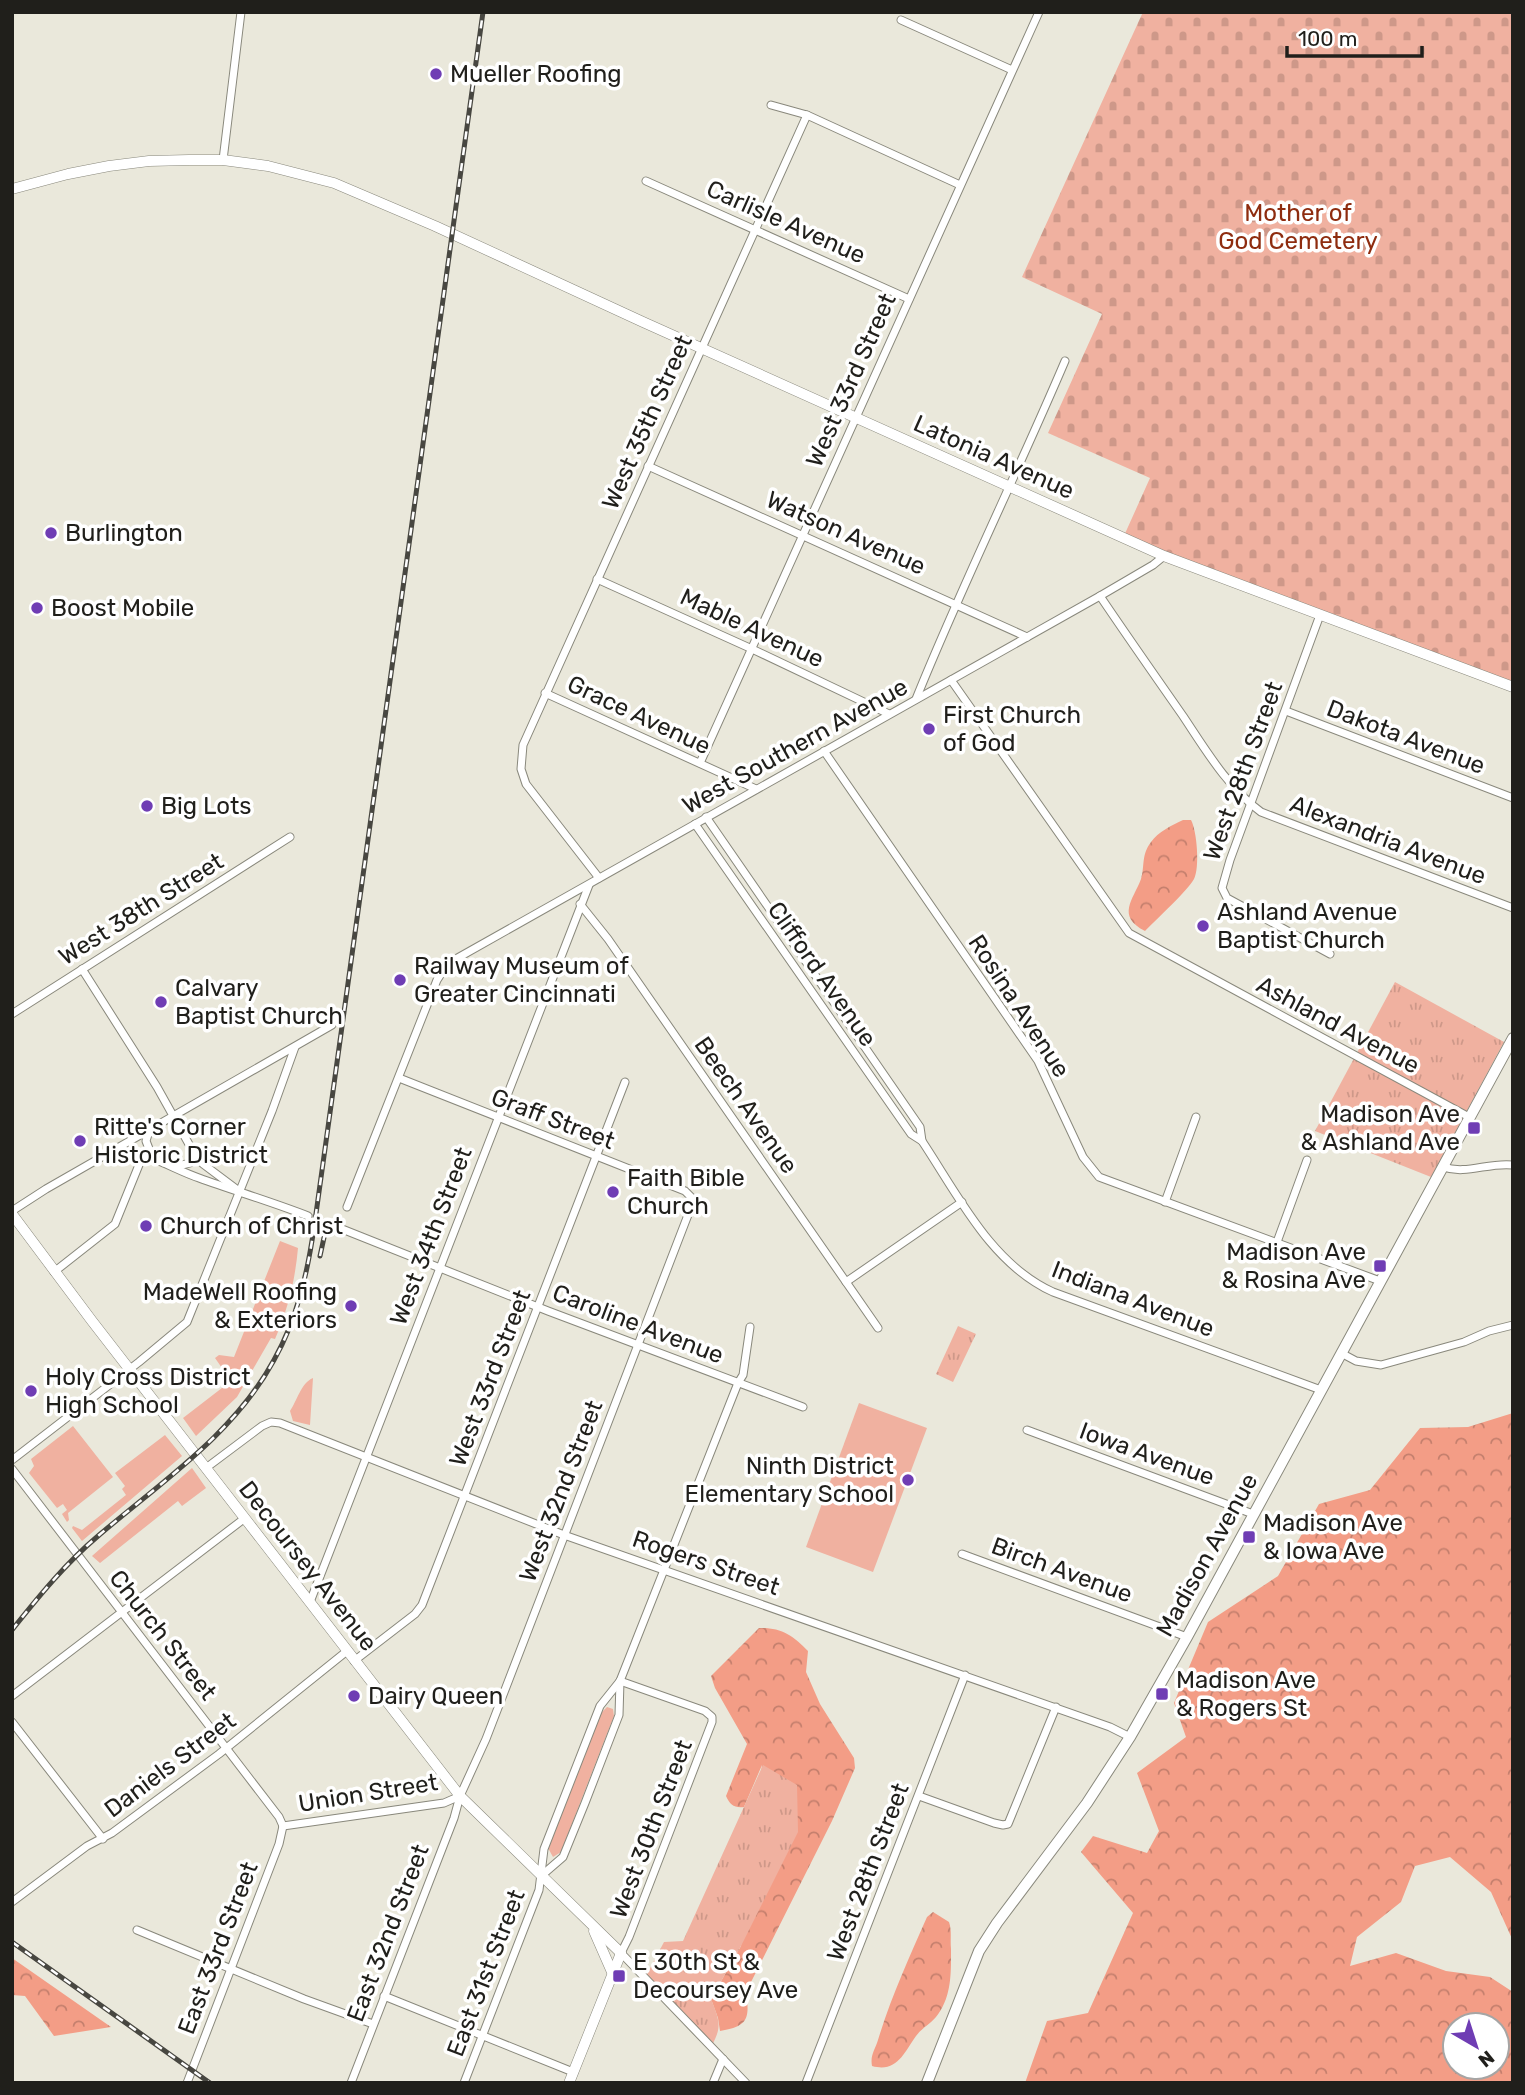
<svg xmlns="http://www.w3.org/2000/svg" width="1525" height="2095" font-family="Rubik,sans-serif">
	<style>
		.green { fill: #f0b1a0 }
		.forest { fill: url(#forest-crowns); fill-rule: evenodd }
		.cemetery { fill: url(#cemetery-stones) }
		.park { fill: url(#park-tufts) }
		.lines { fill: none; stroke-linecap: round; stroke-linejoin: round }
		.street-tunnel { stroke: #c2c0b5; stroke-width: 7; stroke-dasharray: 7 3.5; stroke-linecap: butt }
		.street-casing { stroke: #89887c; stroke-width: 9 }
		.secondary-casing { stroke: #89887c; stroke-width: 11 }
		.primary-casing { stroke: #89887c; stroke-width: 12 }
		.street { stroke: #fff; stroke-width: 7 }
		.secondary { stroke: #fff; stroke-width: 10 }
		.primary { stroke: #fff; stroke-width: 10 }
		.rail-casing { stroke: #484741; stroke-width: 5 }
		.rail { stroke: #fff; stroke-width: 2.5; stroke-dasharray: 8; stroke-linecap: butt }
		.poi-dot { fill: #6f3db4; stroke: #fff; stroke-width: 2.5 }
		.labels { text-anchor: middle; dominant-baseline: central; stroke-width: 7; stroke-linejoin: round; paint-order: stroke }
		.poi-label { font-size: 24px; fill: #201f1b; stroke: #fff; text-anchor: start }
		.park-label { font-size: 24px; fill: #8e2c0f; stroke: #fff }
		.street-label { font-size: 24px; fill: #201f1b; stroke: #fff }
	</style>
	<defs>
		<pattern id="forest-crowns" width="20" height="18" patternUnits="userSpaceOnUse" patternTransform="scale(1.75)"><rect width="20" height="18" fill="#f39d86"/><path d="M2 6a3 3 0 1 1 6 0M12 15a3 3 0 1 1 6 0" fill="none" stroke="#c47f6d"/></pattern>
		<pattern id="cemetery-stones" width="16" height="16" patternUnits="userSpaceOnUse" patternTransform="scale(1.75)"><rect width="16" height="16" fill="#f0b1a0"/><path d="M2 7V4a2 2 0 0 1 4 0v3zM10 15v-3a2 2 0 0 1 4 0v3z" fill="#ce9889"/></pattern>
		<pattern id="park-tufts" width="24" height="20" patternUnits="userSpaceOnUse" patternTransform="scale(1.75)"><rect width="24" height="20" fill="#f0b1a0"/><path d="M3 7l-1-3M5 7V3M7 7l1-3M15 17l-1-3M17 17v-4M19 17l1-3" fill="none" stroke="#ce9889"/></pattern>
	</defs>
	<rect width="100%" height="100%" fill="#eae8db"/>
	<!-- green -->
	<g class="green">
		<path d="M280 1241 298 1248C295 1281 288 1309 275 1339L271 1338 237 1397 196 1436 183 1418 231 1381 215 1358 219 1355 234 1357Z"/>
		<path d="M313 1378 310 1425 293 1421 290 1411C297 1401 301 1383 313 1378Z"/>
		<path d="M859 1403 927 1428 873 1572 806 1547Z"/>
		<path d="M73 1426 113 1477 68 1513 69 1520 67 1522 62 1514 67 1510 63 1504 57 1508 29 1473 34 1466 31 1459Z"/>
		<path d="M165 1435 182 1456 82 1541 72 1528 73 1526 82 1530 126 1495 122 1489 125 1486 115 1473Z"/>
		<path d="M192 1468 206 1488 182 1506 178 1501 100 1563 92 1556Z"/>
		<path d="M607 1707 613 1709 614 1716 561 1852 553 1857 548 1848 601 1713Z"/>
	</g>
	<!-- forest -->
	<g class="forest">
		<path d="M1183 820H1191C1197 831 1200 868 1194 879 1188 890 1156 920 1145 931 1116 916 1133 900 1141 879 1145 866 1141 855 1151 842 1158 832 1172 825 1183 820Z"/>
		<path d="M1513 1413V1941L1491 1892 1450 1857 1415 1866 1401 1902 1357 1937 1350 1966 1396 1953 1446 1971 1490 1977 1513 1992V2083H1025L1047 2021 1088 2013 1133 1913 1081 1852 1093 1836 1147 1853 1159 1831 1137 1773 1186 1737 1174 1703 1208 1622 1278 1576 1319 1504 1370 1490 1420 1428 1468 1427ZM1497 2025V2067H1455V2025Z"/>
		<path d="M759 1628C781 1627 794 1636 808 1651L806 1672 820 1704 854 1758 855 1768 832 1821 746 1992C750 2019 748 2026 720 2031L718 2018 711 1999 741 1946 762 1765 744 1807C734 1808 730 1805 726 1796L747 1744 715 1688 711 1676Z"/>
		<path d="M933 1912 949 1922C952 1931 950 1939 951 1949 951 1973 952 1997 936 2017 930 2024 922 2028 916 2036 904 2053 897 2073 872 2066 870 2055 875 2050 878 2040 891 1997 909 1958 927 1917Z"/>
		<path d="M12 1958 111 2027 54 2036 25 1996 12 1995Z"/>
	</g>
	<!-- cemetery -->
	<path class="cemetery" d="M1143 12H1513V687L1123 538 1150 478 1048 433 1102 314 1022 277Z"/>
	<!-- park -->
	<g class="park">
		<path d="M1395 982 1504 1042 1431 1177 1315 1131Z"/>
		<path d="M958 1326 976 1334 953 1382 936 1374Z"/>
		<path d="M763 1765 797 1785 798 1832 741 1946 711 1999C719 2020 723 2026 711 2047L645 1978 664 1942 683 1941Z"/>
	</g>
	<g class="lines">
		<!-- street-tunnel -->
		<path class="street-tunnel" d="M308 1216 342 1229"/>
		<defs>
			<g id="street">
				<path d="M901 20 1012 70"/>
				<path d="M771 105 807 115 960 185"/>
				<path d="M223 160 241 12"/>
				<path d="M646 181 909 299"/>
				<path d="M648 466 1027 637"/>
				<path d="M597 579 752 649 889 714"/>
				<path d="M1100 596C1127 636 1155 676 1183 716 1205 749 1228 788 1261 812L1513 908"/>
				<path d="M1320 615 1230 860 1222 888 1227 898 1330 954"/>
				<path d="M951 680 1129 933 1469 1117"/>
				<path d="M545 693 756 789"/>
				<path d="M916 699C962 585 1017 474 1065 361"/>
				<path d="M1286 711 1513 798"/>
				<path d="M824 751 1038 1061 1083 1157 1099 1177 1380 1281"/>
				<path d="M700 763 1039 12"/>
				<path d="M706 817 920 1127 922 1141"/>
				<path d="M695 824 911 1134 922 1141C958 1195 991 1264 1053 1292L1321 1390"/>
				<path d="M599 878 526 784 521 769 523 745 807 115"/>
				<path d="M580 904 608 939 878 1328"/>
				<path d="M82 969 157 1087 195 1155 203 1164 239 1191"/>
				<path d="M12 1014 290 837"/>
				<path d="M149 1131 146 1141 153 1159"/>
				<path d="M115 1152C144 1149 172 1169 199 1178 235 1191 272 1202 308 1216"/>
				<path d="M174 1167 190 1163 195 1155"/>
				<path d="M1443 1167C1467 1175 1488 1162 1513 1165"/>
				<path d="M1165 1202 1196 1117"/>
				<path d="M347 1207 437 980 444 969 454 960 1100 596 1153 565 1164 556"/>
				<path d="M12 1211 46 1189 332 1025"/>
				<path d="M342 1229 548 1311 803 1407"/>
				<path d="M1277 1242 1307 1160"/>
				<path d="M54 1272 115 1224 143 1155"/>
				<path d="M846 1282 962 1202"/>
				<path d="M1341 1353 1356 1361 1381 1365 1464 1342 1489 1331 1513 1325"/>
				<path d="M1027 1430 1253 1514"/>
				<path d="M12 1460 139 1362 187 1322 272 1111 295 1047"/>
				<path d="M206 1468 262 1426 271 1422 280 1423 564 1535 1110 1727 1130 1737"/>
				<path d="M12 1469 279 1817 283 1826"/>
				<path d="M962 1554 1187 1637"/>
				<path d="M310 1602 589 885"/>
				<path d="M354 1661 415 1614 422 1605 625 1082"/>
				<path d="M620 1681 705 1711 712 1717V1722L629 1937 621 1953 746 2083"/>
				<path d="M12 1696 245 1518"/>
				<path d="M12 1722 103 1839"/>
				<path d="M919 1796 994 1823 1003 1825 1008 1824 1056 1707"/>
				<path d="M283 1826 444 1803 460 1796"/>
				<path d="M541 1876 563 1857 585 1803 619 1715 620 1681"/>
				<path d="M12 1902 87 1846 112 1833 219 1754 347 1651"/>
				<path d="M137 1930 304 1999 373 2024"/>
				<path d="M384 1996 573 2072"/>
				<path d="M187 2083 279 1844 283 1826"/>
				<path d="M351 2083 454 1818 460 1796 486 1739 693 1202 692 1198 685 1191 399 1078"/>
				<path d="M464 2083 539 1890 544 1849 600 1706 620 1681 738 1383 743 1375 750 1327"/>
				<path d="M713 2083 723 2059"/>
				<path d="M806 2083 965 1675"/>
			</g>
			<g id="secondary">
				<path d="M12 189 68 174 109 166 149 161 189 160H223L268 166 334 183 435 226 643 322 1164 556 1513 687"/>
				<path d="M12 1214 92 1321 460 1796 621 1953 569 2083"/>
				<path d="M594 1931 612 1972"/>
			</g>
			<path id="primary" d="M927 2083 979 1951 997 1923 1087 1803 1130 1737 1187 1637 1513 1038"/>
		</defs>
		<!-- street casing -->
		<use href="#street" class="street-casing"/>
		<!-- secondary casing -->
		<use href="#secondary" class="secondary-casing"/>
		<!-- primary casing -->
		<use href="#primary" class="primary-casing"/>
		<!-- street -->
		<use href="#street" class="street"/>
		<!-- secondary -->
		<use href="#secondary" class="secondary"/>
		<!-- primary -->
		<use href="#primary" class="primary"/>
		<defs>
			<g id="rail">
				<path d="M320 1256 325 1233"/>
				<path d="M12 1630C39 1596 66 1563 98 1536 161 1482 234 1434 274 1360 297 1319 307 1275 314 1228L483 12"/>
				<path d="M12 1942 210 2083"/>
			</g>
		</defs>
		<!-- rail casing -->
		<use href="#rail" class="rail-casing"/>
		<!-- rail -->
		<use href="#rail" class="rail"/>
	</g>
	<!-- markers -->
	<g class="poi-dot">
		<circle cx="436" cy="74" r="7"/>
		<circle cx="51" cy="533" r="7"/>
		<circle cx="37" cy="608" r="7"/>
		<circle cx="929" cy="729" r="7"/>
		<circle cx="147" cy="806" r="7"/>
		<circle cx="1203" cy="926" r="7"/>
		<circle cx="400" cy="980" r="7"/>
		<circle cx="161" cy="1002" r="7"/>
		<rect x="1467" y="1121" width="14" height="14" rx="3.5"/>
		<circle cx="80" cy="1141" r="7"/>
		<circle cx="613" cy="1192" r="7"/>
		<circle cx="146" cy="1226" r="7"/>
		<rect x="1373" y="1259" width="14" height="14" rx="3.5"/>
		<circle cx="351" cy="1306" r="7"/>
		<circle cx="31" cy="1391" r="7"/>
		<circle cx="908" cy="1480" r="7"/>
		<rect x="1242" y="1530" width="14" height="14" rx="3.5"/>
		<rect x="1155" y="1687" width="14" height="14" rx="3.5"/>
		<circle cx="354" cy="1696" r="7"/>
		<rect x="612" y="1969" width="14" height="14" rx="3.5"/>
	</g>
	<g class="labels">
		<!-- poi labels -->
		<g class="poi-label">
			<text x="450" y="74">Mueller Roofing</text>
			<text x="65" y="533">Burlington</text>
			<text x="51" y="608">Boost Mobile</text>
			<text x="943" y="715">First Church<tspan x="943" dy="28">of God</tspan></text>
			<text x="161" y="806">Big Lots</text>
			<text x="1217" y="912">Ashland Avenue<tspan x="1217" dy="28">Baptist Church</tspan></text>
			<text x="414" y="966">Railway Museum of<tspan x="414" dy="28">Greater Cincinnati</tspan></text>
			<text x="175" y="988">Calvary<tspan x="175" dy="28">Baptist Church</tspan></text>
			<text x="1460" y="1114" text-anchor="end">Madison Ave<tspan x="1460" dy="28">&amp; Ashland Ave</tspan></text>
			<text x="94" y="1127">Ritte's Corner<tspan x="94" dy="28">Historic District</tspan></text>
			<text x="627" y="1178">Faith Bible<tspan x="627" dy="28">Church</tspan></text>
			<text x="160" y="1226">Church of Christ</text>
			<text x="1366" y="1252" text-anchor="end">Madison Ave<tspan x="1366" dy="28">&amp; Rosina Ave</tspan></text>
			<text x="337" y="1292" text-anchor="end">MadeWell Roofing<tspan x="337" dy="28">&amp; Exteriors</tspan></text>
			<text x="45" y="1377">Holy Cross District<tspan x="45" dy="28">High School</tspan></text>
			<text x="894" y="1466" text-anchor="end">Ninth District<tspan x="894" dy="28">Elementary School</tspan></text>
			<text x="1263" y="1523">Madison Ave<tspan x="1263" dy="28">&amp; Iowa Ave</tspan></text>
			<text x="1176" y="1680">Madison Ave<tspan x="1176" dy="28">&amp; Rogers St</tspan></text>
			<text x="368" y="1696">Dairy Queen</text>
			<text x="633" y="1962">E 30th St &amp;<tspan x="633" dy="28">Decoursey Ave</tspan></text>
		</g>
		<!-- park labels -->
		<g class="park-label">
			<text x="1298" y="213">Mother of<tspan x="1298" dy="28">God Cemetery</tspan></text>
		</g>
		<!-- street labels -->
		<g class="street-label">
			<text transform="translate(786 222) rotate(24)">Carlisle Avenue</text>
			<text transform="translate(851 380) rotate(-66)">West 33rd Street</text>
			<text transform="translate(647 422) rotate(-66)">West 35th Street</text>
			<text transform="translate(994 457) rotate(24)">Latonia Avenue</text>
			<text transform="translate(846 533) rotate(24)">Watson Avenue</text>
			<text transform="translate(752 628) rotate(25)">Mable Avenue</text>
			<text transform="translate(639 715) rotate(25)">Grace Avenue</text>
			<text transform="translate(1406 737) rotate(21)">Dakota Avenue</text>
			<text transform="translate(795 746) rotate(-29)">West Southern Avenue</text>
			<text transform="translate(1243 771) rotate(-70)">West 28th Street</text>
			<text transform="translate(1388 840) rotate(21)">Alexandria Avenue</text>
			<text transform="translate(141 909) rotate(-32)">West 38th Street</text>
			<text transform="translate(822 974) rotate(55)">Clifford Avenue</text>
			<text transform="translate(1019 1006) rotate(57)">Rosina Avenue</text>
			<text transform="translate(1338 1025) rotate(28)">Ashland Avenue</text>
			<text transform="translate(746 1105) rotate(55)">Beech Avenue</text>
			<text transform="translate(553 1119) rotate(21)">Graff Street</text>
			<text transform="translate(431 1236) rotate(-69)">West 34th Street</text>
			<text transform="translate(1133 1299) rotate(21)">Indiana Avenue</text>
			<text transform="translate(638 1324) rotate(21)">Caroline Avenue</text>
			<text transform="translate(490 1378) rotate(-69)">West 33rd Street</text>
			<text transform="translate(1147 1454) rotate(20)">Iowa Avenue</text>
			<text transform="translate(561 1491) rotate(-69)">West 32nd Street</text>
			<text transform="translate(1207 1555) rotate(-61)">Madison Avenue</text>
			<text transform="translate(706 1563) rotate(19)">Rogers Street</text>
			<text transform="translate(308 1566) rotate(52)">Decoursey Avenue</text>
			<text transform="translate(1062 1570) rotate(20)">Birch Avenue</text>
			<text transform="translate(163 1635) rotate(52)">Church Street</text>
			<text transform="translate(170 1765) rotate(-37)">Daniels Street</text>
			<text transform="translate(368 1793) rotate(-9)">Union Street</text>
			<text transform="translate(651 1829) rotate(-69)">West 30th Street</text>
			<text transform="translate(868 1872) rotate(-69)">West 28th Street</text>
			<text transform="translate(388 1933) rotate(-69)">East 32nd Street</text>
			<text transform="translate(218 1948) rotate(-69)">East 33rd Street</text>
			<text transform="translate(486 1973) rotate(-69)">East 31st Street</text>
		</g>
	</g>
	<!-- border -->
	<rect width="1525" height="2095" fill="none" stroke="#201f1b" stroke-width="28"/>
	<!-- north arrow -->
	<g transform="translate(1476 2046) rotate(141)"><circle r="33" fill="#ffffff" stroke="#a6a5a4" stroke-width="2"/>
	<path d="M0-5L12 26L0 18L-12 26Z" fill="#6f3db4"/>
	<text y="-10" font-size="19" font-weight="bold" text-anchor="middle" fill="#201f1b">N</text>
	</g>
	<!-- scale -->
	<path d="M1287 46v10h135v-10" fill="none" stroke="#201f1b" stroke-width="3.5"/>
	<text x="1298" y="46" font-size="21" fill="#201f1b" stroke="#ffffff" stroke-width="5" paint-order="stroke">100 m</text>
</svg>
